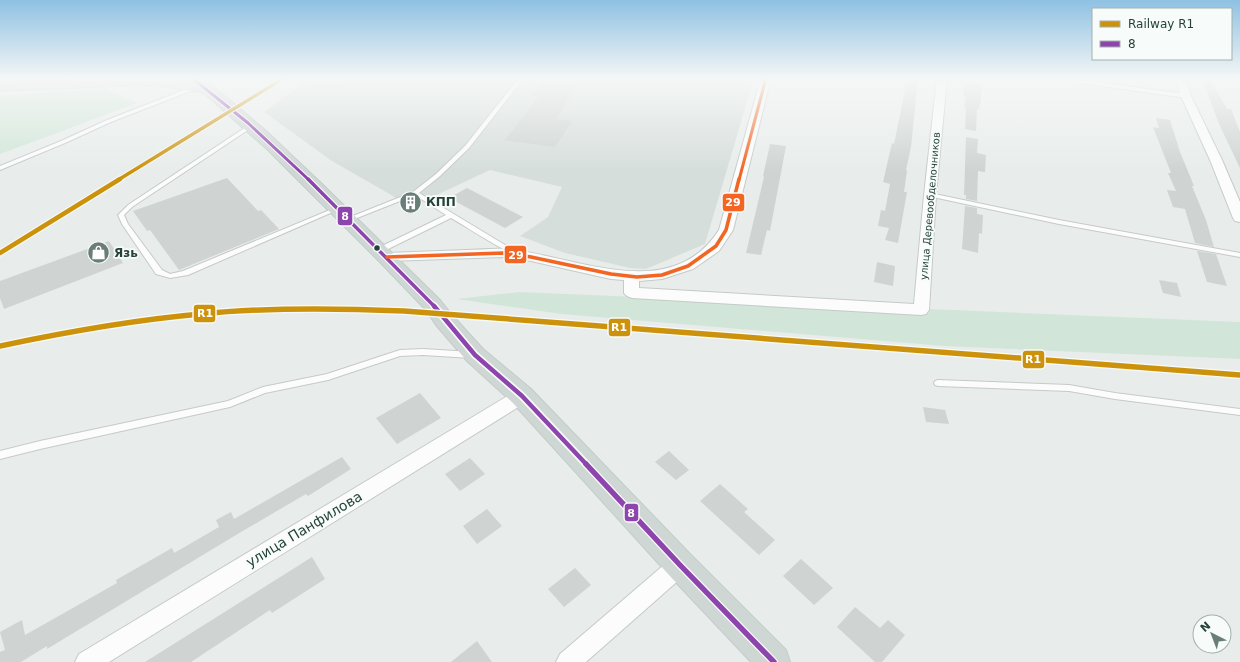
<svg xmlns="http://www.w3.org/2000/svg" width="1240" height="662" font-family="'DejaVu Sans',sans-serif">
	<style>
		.built { fill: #d6dedb }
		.green { fill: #d1e6d8 }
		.building { fill: #cfd4d2 }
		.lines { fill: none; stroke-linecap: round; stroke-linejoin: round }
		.lane-casing { stroke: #c5cac8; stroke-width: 2 }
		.street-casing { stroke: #c5cac8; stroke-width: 2 }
		.primary-casing { stroke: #c3ccc9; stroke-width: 2 }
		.lane { fill: #fcfcfc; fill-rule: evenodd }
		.street { fill: #fcfcfc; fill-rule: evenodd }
		.primary { fill: #cfd7d5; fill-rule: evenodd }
		.bus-1-far3-casing { stroke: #f7fbf9; stroke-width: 5 }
		.bus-1-far2-casing { stroke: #f7fbf9; stroke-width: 6 }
		.bus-1-far1-casing { stroke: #f7fbf9; stroke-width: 8 }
		.bus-1-casing { stroke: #f7fbf9; stroke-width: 8 }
		.bus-2-far1-casing { stroke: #f7fbf9; stroke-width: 5 }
		.bus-2-casing { stroke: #f7fbf9; stroke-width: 6 }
		.bus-1-far3 { stroke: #8e44ad; stroke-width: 3 }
		.bus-1-far2 { stroke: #8e44ad; stroke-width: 3.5 }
		.bus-1-far1 { stroke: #8e44ad; stroke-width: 4.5 }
		.bus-1 { stroke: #8e44ad; stroke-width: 5.5 }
		.bus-2-far1 { stroke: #f26522; stroke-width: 3 }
		.bus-2 { stroke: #f26522; stroke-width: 3.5 }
		.rail-1-far2-casing { stroke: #f7fbf9; stroke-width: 5.5 }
		.rail-1-far1-casing { stroke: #f7fbf9; stroke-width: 7 }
		.rail-1-casing { stroke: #f7fbf9; stroke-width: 8 }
		.rail-1-far2 { stroke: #cd920c; stroke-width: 3.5 }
		.rail-1-far1 { stroke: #cd920c; stroke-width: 4.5 }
		.rail-1 { stroke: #cd920c; stroke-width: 5.5 }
		.bus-dot { fill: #24423a; stroke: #f7fbf9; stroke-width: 1.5 }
		.labels { text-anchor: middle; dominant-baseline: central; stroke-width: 3.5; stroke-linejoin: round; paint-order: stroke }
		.far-street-label { font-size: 10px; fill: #24423a; stroke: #f7fbf9 }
		.poi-label { font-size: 12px; font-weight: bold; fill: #24423a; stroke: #f7fbf9; text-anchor: start }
		.near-street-label { font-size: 14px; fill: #24423a; stroke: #f7fbf9 }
		.line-badge { stroke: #f7fbf9; stroke-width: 1.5 }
		.badge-label { font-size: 11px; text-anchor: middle; font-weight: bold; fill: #fff }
	</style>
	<rect width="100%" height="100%" fill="#e8edeb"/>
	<!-- built -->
	<path class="built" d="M310 78H754L705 244 646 269 630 268 565 253 520 236 548 217 562 187 490 170 409 208 393 196 332 161 264 112Z"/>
	<!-- green -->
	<g class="green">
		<path d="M105 88 137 103 0 154V96Z"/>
		<path d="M519 292 1240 322V359L944 346 561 314 457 299Z"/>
	</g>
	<!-- building -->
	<g class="building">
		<path d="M325 78H352L337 91 313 88Z"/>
		<path d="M544 78H582L556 119 572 121 555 147 505 140 539 96 532 95Z"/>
		<path d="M906 78H918L911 147 906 170 907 171 904 192H907L898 243 885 240 889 228 878 226 881 210 885 211 890 184 883 182 892 143 894 144 905 90H904Z"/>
		<path d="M1205 78H1209L1227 109H1231L1240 132V168L1219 124 1202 79Z"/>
		<path d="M964 82 981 85V99L979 109H977L976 131 965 129 966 107H964L966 97 963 96Z"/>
		<path d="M1156 118 1170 120 1180 152 1194 186H1192L1206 220 1214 247 1195 243 1185 209 1173 207 1167 190 1176 191 1168 173H1171L1153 127 1159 128Z"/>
		<path d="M966 137 978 139 977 153 986 155 985 172 978 171 977 201 966 199V195H964Z"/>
		<path d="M770 144 786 146 770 231 767 230 761 255 746 253 764 177 763 176Z"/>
		<path d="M227 178 258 211 261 210 279 229 179 270 150 230 147 231 133 211Z"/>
		<path d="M467 188 523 217 505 228 449 198Z"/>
		<path d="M965 206 977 208V214L983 215 982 234 979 233 978 253 962 249Z"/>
		<path d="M109 241 123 263 4 309 0 298V281Z"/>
		<path d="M1197 251 1216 254 1227 286 1207 282Z"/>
		<path d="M877 262 895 266 893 286 874 282Z"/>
		<path d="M1159 280 1177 283 1181 297 1163 293Z"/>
		<path d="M420 393 441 418 397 444 376 418Z"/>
		<path d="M923 407 945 410 949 424 926 422Z"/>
		<path d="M669 451 689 470 676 480 655 462Z"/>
		<path d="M342 457 351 469 308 496 306 494 241 532 47 649V646L21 662H0V652L5 650 0 632 22 620 25 635 117 583 116 580 172 548 174 553 219 527 216 520 231 512 234 519Z"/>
		<path d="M470 458 485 474 460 491 445 474Z"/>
		<path d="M720 484 748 509 744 512 775 540 759 555 700 501Z"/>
		<path d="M487 509 502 526 477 544 463 526Z"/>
		<path d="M312 557 325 579 272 613 270 610 191 662H145Z"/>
		<path d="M801 559 833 588 814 605 783 576Z"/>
		<path d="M575 568 591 585 564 607 548 589Z"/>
		<path d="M855 607 880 628 888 620 905 635 882 662H875L837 627Z"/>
		<path d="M477 641 492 662H451Z"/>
	</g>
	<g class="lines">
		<defs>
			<g id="lane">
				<path d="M519 78H524L469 148 440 176 419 193 505 245 521 251 523 253 521 255C509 256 464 225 451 218L382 252H378L376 250 378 248 446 215 415 195 352 220H348V218L413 192 436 174 465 146Z"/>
				<path d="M1049 78H1063L1186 94 1189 96 1186 98 1051 79Z"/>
				<path d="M194 86 196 87V89L111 122 65 143 0 170V166L61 141 107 120Z"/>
				<path d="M252 123 255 125 254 126 132 207 124 215 128 224 162 270 170 274 183 271 337 207 339 206 342 208 188 275 170 278 156 274 122 224 118 215 128 205Z"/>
				<path d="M930 193 1059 220 1240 253V257L1059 224 928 196 927 195Z"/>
				<path d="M423 349 472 352 475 353 476 355 475 357 472 358 423 355 400 356 328 380 265 393 230 407 40 449 0 459V451L40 441 228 401 263 387 327 374 400 350Z"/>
				<path d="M938 380 1069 385 1115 393 1240 409V415L1115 399 1069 391 938 386 935 385 934 383 935 381Z"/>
			</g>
			<g id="street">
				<path d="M761 78H771L733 230 719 251 693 269 662 279 639 281V288L914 304 924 195 937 78H947L936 195 929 310 926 314 921 315 632 298 627 296 624 293V280L611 279 531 261 504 257 387 261 382 260 380 257 382 254 387 253C413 252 440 251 466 250 479 250 493 248 505 249 575 255 670 306 719 230Z"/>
				<path d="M1175 78H1185L1191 96 1222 160 1240 202V222L1235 221 1233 218 1210 160 1181 96Z"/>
				<path d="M522 389 528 391 531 396 528 401 109 662H75L79 654 516 391Z"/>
				<path d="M680 555 688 558 691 565 688 572 586 662H556L560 654 672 558Z"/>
			</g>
			<path id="primary" d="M108 78H157L189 82 185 78H201L226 97 266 131 323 185 440 300 452 315 483 349 531 389 691 555 786 650 790 662H751L669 575 513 403 467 361 436 325 426 310 377 259 268 150 204 93 169 87 137 85 0 91V83Z"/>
		</defs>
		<!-- lane casing -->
		<use href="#lane" class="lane-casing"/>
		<!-- street casing -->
		<use href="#street" class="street-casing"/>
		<!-- primary casing -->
		<use href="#primary" class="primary-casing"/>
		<!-- lane -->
		<use href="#lane" class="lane"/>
		<!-- street -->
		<use href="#street" class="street"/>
		<!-- primary -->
		<use href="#primary" class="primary"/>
		<defs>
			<path id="bus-1-far3" d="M192 78 248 123 309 180"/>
			<path id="bus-1-far2" d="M308 179 435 307"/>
			<path id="bus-1-far1" d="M434 306 475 355 522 396 587 465"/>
			<path id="bus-1" d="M586 464 680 565 774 662"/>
			<path id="bus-2-far1" d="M739 180 766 78"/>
			<path id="bus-2" d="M387 257 504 253 531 257 611 274 637 277 662 275 688 266 716 246 726 230 739 179"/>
		</defs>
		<!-- bus-1-far3 casing -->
		<use href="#bus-1-far3" class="bus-1-far3-casing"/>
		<!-- bus-1-far2 casing -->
		<use href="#bus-1-far2" class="bus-1-far2-casing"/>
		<!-- bus-1-far1 casing -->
		<use href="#bus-1-far1" class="bus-1-far1-casing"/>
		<!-- bus-1 casing -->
		<use href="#bus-1" class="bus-1-casing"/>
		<!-- bus-2-far1 casing -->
		<use href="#bus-2-far1" class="bus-2-far1-casing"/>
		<!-- bus-2 casing -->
		<use href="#bus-2" class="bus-2-casing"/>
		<!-- bus-1-far3 -->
		<use href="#bus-1-far3" class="bus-1-far3"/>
		<!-- bus-1-far2 -->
		<use href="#bus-1-far2" class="bus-1-far2"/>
		<!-- bus-1-far1 -->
		<use href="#bus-1-far1" class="bus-1-far1"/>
		<!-- bus-1 -->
		<use href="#bus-1" class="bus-1"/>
		<!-- bus-2-far1 -->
		<use href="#bus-2-far1" class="bus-2-far1"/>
		<!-- bus-2 -->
		<use href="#bus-2" class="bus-2"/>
		<defs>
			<path id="rail-1-far2" d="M118 180 284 78"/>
			<path id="rail-1-far1" d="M0 253 120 179"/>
			<path id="rail-1" d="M0 346C66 332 133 320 201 314 268 307 336 308 404 311L1240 375"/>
		</defs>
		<!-- rail-1-far2 casing -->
		<use href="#rail-1-far2" class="rail-1-far2-casing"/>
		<!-- rail-1-far1 casing -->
		<use href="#rail-1-far1" class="rail-1-far1-casing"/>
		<!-- rail-1 casing -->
		<use href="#rail-1" class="rail-1-casing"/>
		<!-- rail-1-far2 -->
		<use href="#rail-1-far2" class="rail-1-far2"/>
		<!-- rail-1-far1 -->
		<use href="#rail-1-far1" class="rail-1-far1"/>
		<!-- rail-1 -->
		<use href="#rail-1" class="rail-1"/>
	</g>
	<!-- sky -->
	<linearGradient id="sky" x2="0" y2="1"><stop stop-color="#8fc1e3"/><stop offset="0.46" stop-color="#f5f7f6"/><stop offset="1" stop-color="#f5f7f6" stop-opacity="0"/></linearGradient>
	<rect width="1240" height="171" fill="url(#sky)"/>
	<!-- icons -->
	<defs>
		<symbol id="building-disc" viewBox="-11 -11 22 22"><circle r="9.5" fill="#697e78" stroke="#f7fbf9"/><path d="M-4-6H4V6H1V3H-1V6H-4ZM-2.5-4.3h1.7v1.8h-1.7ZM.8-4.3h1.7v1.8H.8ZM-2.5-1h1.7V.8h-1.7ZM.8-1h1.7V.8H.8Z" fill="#fff"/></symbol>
		<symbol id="shop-disc" viewBox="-11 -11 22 22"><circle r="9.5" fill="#697e78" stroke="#f7fbf9"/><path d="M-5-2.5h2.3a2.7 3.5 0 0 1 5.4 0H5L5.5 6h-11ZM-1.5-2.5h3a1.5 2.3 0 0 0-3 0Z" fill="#fff"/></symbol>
	</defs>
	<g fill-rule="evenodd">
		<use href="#building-disc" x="398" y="190" width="25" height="25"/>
		<use href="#shop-disc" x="86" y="240" width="25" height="25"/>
	</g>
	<!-- markers -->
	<circle class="bus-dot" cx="377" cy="248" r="3.5"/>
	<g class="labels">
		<!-- far-street labels -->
		<g class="far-street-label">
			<text transform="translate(930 206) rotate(-85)">улица Деревообделочников</text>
		</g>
		<!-- poi labels -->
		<g class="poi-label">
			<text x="426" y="202">КПП</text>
			<text x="114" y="253">Язь</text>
		</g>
		<!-- near-street labels -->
		<g class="near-street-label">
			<text transform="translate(304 529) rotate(-31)">улица Панфилова</text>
		</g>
	</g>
	<g class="line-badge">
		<rect x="722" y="193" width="23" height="19" rx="4" fill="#f26522"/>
		<rect x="337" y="206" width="16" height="20" rx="4" fill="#8e44ad"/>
		<rect x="504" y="245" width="23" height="19" rx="4" fill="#f26522"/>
		<rect x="193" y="304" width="23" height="19" rx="4" fill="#cd920c"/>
		<rect x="608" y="318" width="23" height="19" rx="4" fill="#cd920c"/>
		<rect x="1022" y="350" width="23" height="19" rx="4" fill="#cd920c"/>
		<rect x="624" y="503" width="15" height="19" rx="4" fill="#8e44ad"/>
	</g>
	<g class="badge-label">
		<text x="733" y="206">29</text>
		<text x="345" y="220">8</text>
		<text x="516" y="259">29</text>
		<text x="205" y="317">R1</text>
		<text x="619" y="331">R1</text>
		<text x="1033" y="363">R1</text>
		<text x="631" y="517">8</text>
	</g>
	<!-- legend -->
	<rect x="1092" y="8" width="140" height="52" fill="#f7fbf9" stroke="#a3b1ad"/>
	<rect x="1100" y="21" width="20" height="6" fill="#cd920c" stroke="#a3b1ad"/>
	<text x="1128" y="28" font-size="12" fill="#24423a">Railway R1</text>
	<rect x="1100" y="41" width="20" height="6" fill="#8e44ad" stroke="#a3b1ad"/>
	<text x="1128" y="48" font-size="12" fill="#24423a">8</text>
	<!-- north arrow -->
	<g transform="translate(1212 634) rotate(318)"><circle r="19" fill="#f7fbf9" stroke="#a3b1ad"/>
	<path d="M0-3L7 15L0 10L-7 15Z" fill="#697e78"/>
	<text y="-6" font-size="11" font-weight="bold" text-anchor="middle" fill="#24423a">N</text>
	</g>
</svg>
